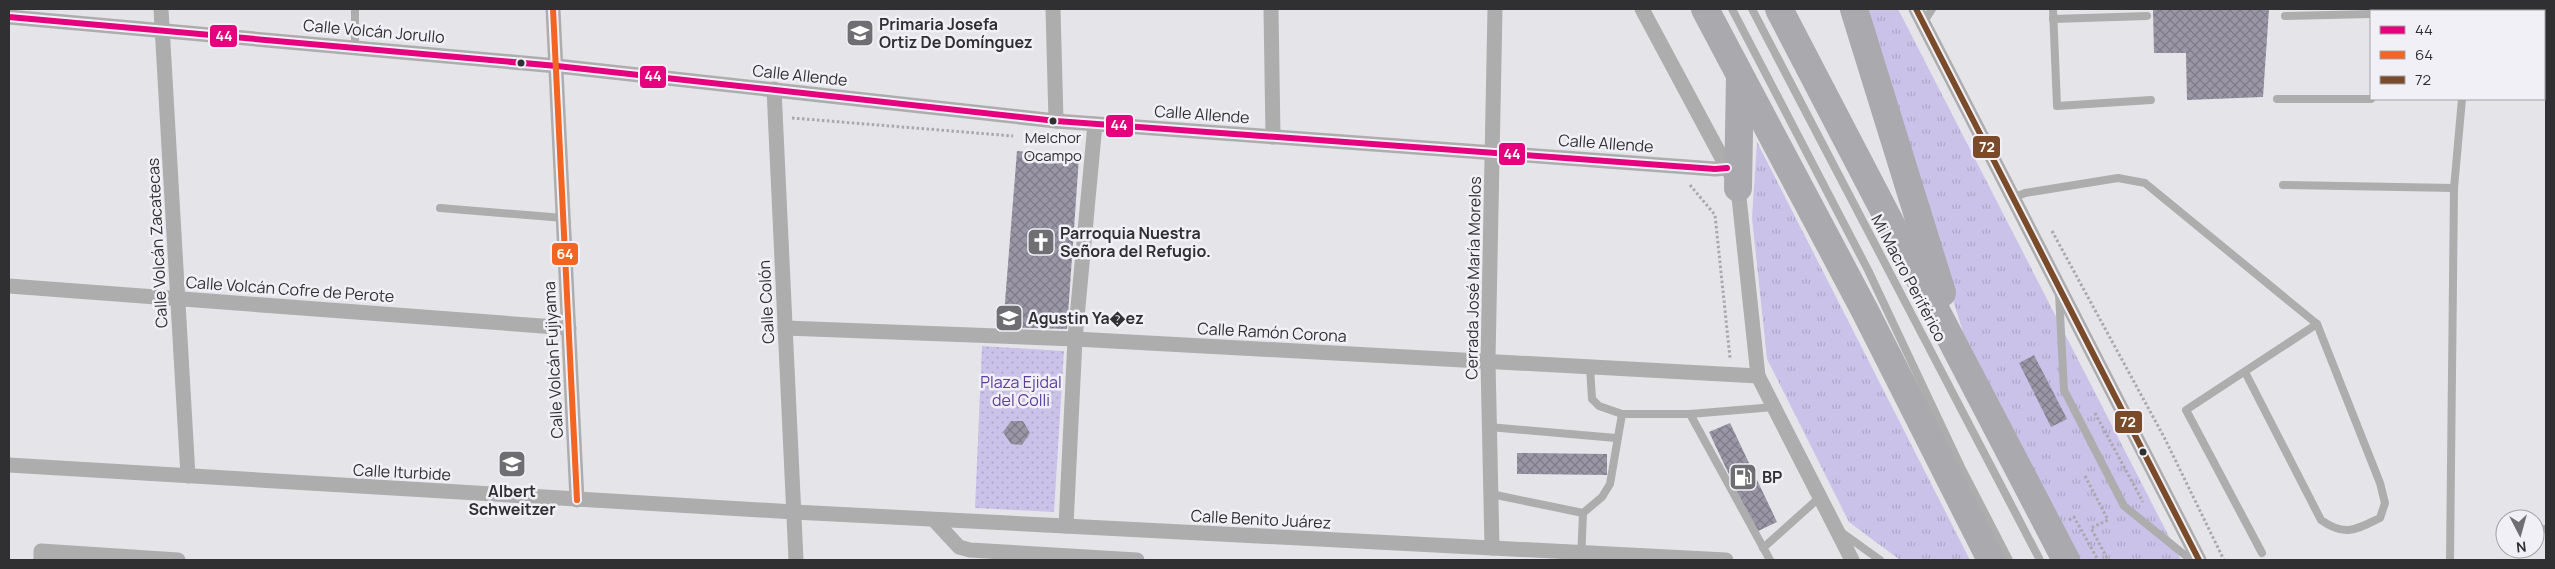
<svg xmlns="http://www.w3.org/2000/svg" width="2555" height="569" font-family="Manrope,sans-serif">
	<style>
		.grass { fill: url(#grass-tufts) }
		.park { fill: url(#park-dots) }
		.building { fill: url(#building-cross-hatch) }
		.lines { fill: none; stroke-linecap: round; stroke-linejoin: round }
		.path { stroke: #a9a8aa; stroke-width: 3; stroke-dasharray: 2.5 2.5; stroke-linecap: butt }
		.lane { stroke: #adadae; stroke-width: 8 }
		.street { stroke: #adadae; stroke-width: 15 }
		.highway { stroke: #aaa9ad; stroke-width: 28 }
		.bus-1-casing { stroke: #f1f0f7; stroke-width: 10 }
		.bus-2-casing { stroke: #f1f0f7; stroke-width: 10 }
		.bus-3-casing { stroke: #f1f0f7; stroke-width: 10 }
		.bus-1 { stroke: #e5007d; stroke-width: 6 }
		.bus-2 { stroke: #f26522; stroke-width: 6 }
		.bus-3 { stroke: #7a4b2a; stroke-width: 6 }
		.bus-dot { fill: #302f32; stroke: #f1f0f7; stroke-width: 2 }
		.labels { text-anchor: middle; dominant-baseline: central; stroke-width: 5; stroke-linejoin: round; paint-order: stroke }
		.bus-label { font-size: 15px; fill: #302f32; stroke: #f1f0f7 }
		.poi-label { font-size: 16px; font-weight: bold; fill: #302f32; stroke: #f1f0f7; text-anchor: start }
		.street-label { font-size: 16px; fill: #302f32; stroke: #f1f0f7 }
		.park-label { font-size: 16px; fill: #5b3e9d; stroke: #f1f0f7 }
		.line-badge { stroke: #f1f0f7; stroke-width: 2 }
		.badge-label { font-size: 14px; text-anchor: middle; font-weight: bold; fill: #fff }
	</style>
	<defs>
		<pattern id="grass-tufts" width="24" height="20" patternUnits="userSpaceOnUse" patternTransform="scale(1.25)"><rect width="24" height="20" fill="#cbc2e9"/><path d="M3 7l-1-3M5 7V3M7 7l1-3M15 17l-1-3M17 17v-4M19 17l1-3" fill="none" stroke="#afa7c8"/></pattern>
		<pattern id="park-dots" width="8" height="8" patternUnits="userSpaceOnUse" patternTransform="scale(1.25)"><rect width="8" height="8" fill="#cbc2e9"/><path d="M2 2h.1M6 6h.1" fill="none" stroke="#afa7c8" stroke-width="1.8" stroke-linecap="round"/></pattern>
		<pattern id="building-cross-hatch" width="8" height="8" patternUnits="userSpaceOnUse" patternTransform="scale(1.25)"><rect width="8" height="8" fill="#9a96a6"/><path d="M0 0l8 8M0 8l8-8" fill="none" stroke="#7e7b88"/></pattern>
	</defs>
	<rect width="100%" height="100%" fill="#e5e4e9"/>
	<!-- grass -->
	<g class="grass">
		<path d="M1862 9H1898L2181 560H2080L1963 332Z"/>
		<path d="M1757 142 1970 560H1900L1849 522 1767 359 1752 218Z"/>
	</g>
	<!-- park -->
	<path class="park" d="M982 346 1064 351 1054 512 975 508Z"/>
	<!-- building -->
	<g class="building">
		<path d="M2153 9H2269L2263 97 2187 100 2186 53H2154Z"/>
		<path d="M1017 151 1079 157 1067 329 1003 327Z"/>
		<path d="M2034 355 2067 419 2051 427 2019 363Z"/>
		<path d="M1011 421H1023L1030 433 1022 445 1011 444 1003 432Z"/>
		<path d="M1730 423 1777 522 1756 532 1709 432Z"/>
		<path d="M1517 453 1607 454V475L1517 474Z"/>
	</g>
	<g class="lines">
		<!-- path -->
		<g class="path">
			<path d="M792 118 1013 136"/>
			<path d="M1690 185 1715 215 1730 358"/>
			<path d="M2052 231 2164 437 2224 560"/>
			<path d="M2095 413 2143 502"/>
			<path d="M2085 476 2108 520 2091 528 2108 560"/>
			<path d="M2069 520 2074 517 2098 560"/>
		</g>
		<!-- lane -->
		<g class="lane">
			<path d="M355 9V47"/>
			<path d="M1732 9 1868 270 1961 467 2009 560"/>
			<path d="M1752 9 2040 560"/>
			<path d="M2053 9 2057 106 2151 100"/>
			<path d="M2465 9V11"/>
			<path d="M2285 16 2371 14"/>
			<path d="M2053 19 2147 16"/>
			<path d="M1923 23 1932 9"/>
			<path d="M2277 99H2371"/>
			<path d="M2283 185 2454 188"/>
			<path d="M2013 198 2025 193 2118 178 2145 183 2317 324 2380 483 2385 503 2380 518C2355 530 2345 537 2321 520L2245 372"/>
			<path d="M440 208 564 218"/>
			<path d="M2059 294 2064 390 2124 506 2191 560"/>
			<path d="M1590 367 1592 399 1599 406 1622 414H1690L1774 407"/>
			<path d="M1690 414 1770 560"/>
			<path d="M1489 427 1616 438"/>
			<path d="M1491 494 1583 513 1602 497 1610 484 1622 414"/>
			<path d="M2535 529H2546"/>
			<path d="M1841 532 1880 560"/>
			<path d="M2500 532H2505"/>
			<path d="M1763 548 1820 497"/>
			<path d="M2262 553 2186 410 2317 324"/>
			<path d="M1581 560 1583 513"/>
			<path d="M2450 560 2454 188 2462 99"/>
		</g>
		<!-- street -->
		<g class="street">
			<path d="M161 9 188 476"/>
			<path d="M553 9 577 500"/>
			<path d="M1053 9 1056 121"/>
			<path d="M1271 9 1273 137"/>
			<path d="M1642 9 1738 188 1758 376 1852 560"/>
			<path d="M1916 9 2199 560"/>
			<path d="M9 17 557 66 1056 121 1715 169 1727 168"/>
			<path d="M774 89 796 560"/>
			<path d="M9 286 569 328"/>
			<path d="M785 328 1075 339 1758 376"/>
			<path d="M9 465 794 512 1726 560"/>
			<path d="M934 520 959 547 970 550 1137 560"/>
			<path d="M1066 526 1075 339 1095 124"/>
			<path d="M1492 548 1488 361 1495 9"/>
			<path d="M41 560V551L178 560"/>
		</g>
		<!-- highway -->
		<g class="highway">
			<path d="M1705 9 1865 311 1991 560"/>
			<path d="M1779 9 2066 560"/>
			<path d="M1854 9 1942 293"/>
			<path d="M1738 188 1740 77"/>
		</g>
		<defs>
			<path id="bus-1" d="M9 17 557 66 1056 121 1715 169 1727 168"/>
			<path id="bus-2" d="M553 9 577 500"/>
			<path id="bus-3" d="M1916 9 2199 560"/>
		</defs>
		<!-- bus-1 casing -->
		<use href="#bus-1" class="bus-1-casing"/>
		<!-- bus-2 casing -->
		<use href="#bus-2" class="bus-2-casing"/>
		<!-- bus-3 casing -->
		<use href="#bus-3" class="bus-3-casing"/>
		<!-- bus-1 -->
		<use href="#bus-1" class="bus-1"/>
		<!-- bus-2 -->
		<use href="#bus-2" class="bus-2"/>
		<!-- bus-3 -->
		<use href="#bus-3" class="bus-3"/>
	</g>
	<!-- icons -->
	<defs>
		<symbol id="school-square" viewBox="-11 -11 22 22"><rect x="-9" y="-9" width="18" height="18" rx="4" fill="#6f6e72" stroke="#f1f0f7"/><path d="M0-5L7-2L0 1L-7-2ZM-4 1L0 2.5L4 1V4Q0 6-4 4Z" fill="#fff"/></symbol>
		<symbol id="church-square" viewBox="-11 -11 22 22"><rect x="-9" y="-9" width="18" height="18" rx="4" fill="#6f6e72" stroke="#f1f0f7"/><path d="M-1.2-6h2.4v3.5h3.3v2.4h-3.3V6h-2.4V-.1h-3.3v-2.4h3.3Z" fill="#fff"/></symbol>
		<symbol id="fuel-square" viewBox="-11 -11 22 22"><rect x="-9" y="-9" width="18" height="18" rx="4" fill="#6f6e72" stroke="#f1f0f7"/><path d="M-5.5-6h7V0h2V4h1.3V-2.5L3-4.5l.8-.8L6-3V5H2.5V1h-1V6h-7ZM-4.2-4.7v3.2H.2V-4.7Z" fill="#fff"/></symbol>
	</defs>
	<g fill-rule="evenodd">
		<use href="#school-square" x="844" y="17" width="32" height="32"/>
		<use href="#church-square" x="1025" y="226" width="32" height="32"/>
		<use href="#school-square" x="993" y="302" width="32" height="32"/>
		<use href="#school-square" x="496" y="448" width="32" height="32"/>
		<use href="#fuel-square" x="1727" y="461" width="32" height="32"/>
	</g>
	<!-- markers -->
	<g class="bus-dot">
		<circle cx="521" cy="63" r="4.5"/>
		<circle cx="1053" cy="121" r="4.5"/>
		<circle cx="2143" cy="452" r="4.5"/>
	</g>
	<g class="labels">
		<!-- bus labels -->
		<g class="bus-label">
			<text x="1053" y="137">Melchor<tspan x="1053" dy="18">Ocampo</tspan></text>
		</g>
		<!-- poi labels -->
		<g class="poi-label">
			<text x="879" y="24">Primaria Josefa<tspan x="879" dy="18">Ortiz De Domínguez</tspan></text>
			<text x="1060" y="233">Parroquia Nuestra<tspan x="1060" dy="18">Señora del Refugio.</tspan></text>
			<text x="1028" y="318">Agustin Ya�ez</text>
			<text x="1762" y="477">BP</text>
			<text x="512" y="491" text-anchor="middle">Albert<tspan x="512" dy="18">Schweitzer</tspan></text>
		</g>
		<!-- street labels -->
		<g class="street-label">
			<text transform="translate(374 31) rotate(5)">Calle Volcán Jorullo</text>
			<text transform="translate(800 75) rotate(6)">Calle Allende</text>
			<text transform="translate(1202 114) rotate(4)">Calle Allende</text>
			<text transform="translate(1606 143) rotate(4)">Calle Allende</text>
			<text transform="translate(157 243) rotate(-93)">Calle Volcán Zacatecas</text>
			<text transform="translate(1473 278) rotate(-89)">Cerrada José María Morelos</text>
			<text transform="translate(1909 278) rotate(62)">Mi Macro Periférico</text>
			<text transform="translate(290 289) rotate(4)">Calle Volcán Cofre de Perote</text>
			<text transform="translate(766 302) rotate(-93)">Calle Colón</text>
			<text transform="translate(1272 332) rotate(3)">Calle Ramón Corona</text>
			<text transform="translate(553 360) rotate(-93)">Calle Volcán Fujiyama</text>
			<text transform="translate(402 472) rotate(3)">Calle Iturbide</text>
			<text transform="translate(1261 519) rotate(3)">Calle Benito Juárez</text>
		</g>
		<!-- park labels -->
		<g class="park-label">
			<text x="1021" y="382">Plaza Ejidal<tspan x="1021" dy="18">del Colli</tspan></text>
		</g>
	</g>
	<g class="line-badge">
		<rect x="209" y="24" width="29" height="24" rx="5" fill="#e5007d"/>
		<rect x="639" y="65" width="28" height="24" rx="5" fill="#e5007d"/>
		<rect x="1105" y="114" width="29" height="24" rx="5" fill="#e5007d"/>
		<rect x="1972" y="135" width="29" height="24" rx="5" fill="#7a4b2a"/>
		<rect x="1498" y="142" width="28" height="24" rx="5" fill="#e5007d"/>
		<rect x="551" y="242" width="28" height="24" rx="5" fill="#f26522"/>
		<rect x="2114" y="410" width="29" height="24" rx="5" fill="#7a4b2a"/>
	</g>
	<g class="badge-label">
		<text x="224" y="41">44</text>
		<text x="653" y="81">44</text>
		<text x="1119" y="130">44</text>
		<text x="1987" y="152">72</text>
		<text x="1512" y="159">44</text>
		<text x="565" y="259">64</text>
		<text x="2128" y="427">72</text>
	</g>
	<!-- border -->
	<rect width="2555" height="569" fill="none" stroke="#302f32" stroke-width="20"/>
	<!-- legend -->
	<rect x="2370" y="10" width="175" height="90" fill="#f1f0f7" stroke="#a4a3a8"/>
	<rect x="2380" y="26" width="25" height="8" fill="#e5007d" stroke="#a4a3a8"/>
	<text x="2415" y="35" font-size="15" fill="#302f32">44</text>
	<rect x="2380" y="51" width="25" height="8" fill="#f26522" stroke="#a4a3a8"/>
	<text x="2415" y="60" font-size="15" fill="#302f32">64</text>
	<rect x="2380" y="76" width="25" height="8" fill="#7a4b2a" stroke="#a4a3a8"/>
	<text x="2415" y="85" font-size="15" fill="#302f32">72</text>
	<!-- north arrow -->
	<g transform="translate(2520 534) rotate(174)"><circle r="24" fill="#f1f0f7" stroke="#a4a3a8"/>
	<path d="M0-4L9 19L0 12L-9 19Z" fill="#6f6e72"/>
	<text y="-8" font-size="14" font-weight="bold" text-anchor="middle" fill="#302f32">N</text>
	</g>
</svg>
